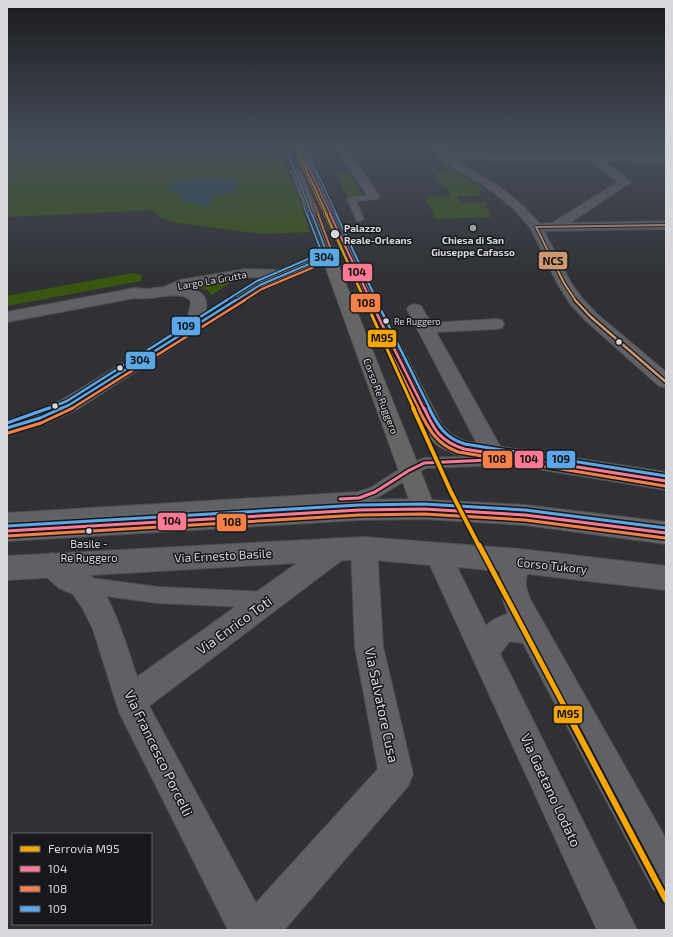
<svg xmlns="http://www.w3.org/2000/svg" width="673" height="937" font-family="'Exo 2',sans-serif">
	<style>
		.green { fill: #395611 }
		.water { fill: #285056 }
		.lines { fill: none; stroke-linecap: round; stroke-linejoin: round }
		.service-casing { stroke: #4e4f52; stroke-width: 2 }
		.pedestrian-casing { stroke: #4e4f52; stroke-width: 2 }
		.minor-casing { stroke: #4e4f52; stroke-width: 2 }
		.tertiary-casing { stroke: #4e4f52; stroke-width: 2 }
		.secondary-casing { stroke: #4e4f52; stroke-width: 2 }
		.service { fill: #606164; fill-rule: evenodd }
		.pedestrian { fill: #606164; fill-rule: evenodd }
		.minor { fill: #606164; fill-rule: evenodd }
		.tertiary { fill: #606164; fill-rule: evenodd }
		.secondary { fill: #666566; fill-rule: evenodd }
		.bus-1-far3-casing { stroke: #17181b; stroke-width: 3 }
		.bus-1-far2-casing { stroke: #17181b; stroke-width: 4 }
		.bus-1-far1-casing { stroke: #17181b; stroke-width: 5 }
		.bus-1-casing { stroke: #17181b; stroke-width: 6 }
		.bus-2-far3-casing { stroke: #17181b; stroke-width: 3 }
		.bus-2-far2-casing { stroke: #17181b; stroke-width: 4 }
		.bus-2-far1-casing { stroke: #17181b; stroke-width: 5 }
		.bus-2-casing { stroke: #17181b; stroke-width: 6 }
		.bus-3-far3-casing { stroke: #17181b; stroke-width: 3 }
		.bus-3-far2-casing { stroke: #17181b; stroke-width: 4 }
		.bus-3-far1-casing { stroke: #17181b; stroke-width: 5 }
		.bus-3-casing { stroke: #17181b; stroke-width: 6 }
		.bus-4-far3-casing { stroke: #17181b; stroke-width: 3 }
		.bus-4-far2-casing { stroke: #17181b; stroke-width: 4 }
		.bus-4-far1-casing { stroke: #17181b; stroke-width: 5 }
		.bus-4-casing { stroke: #17181b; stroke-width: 6 }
		.bus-5-far1-casing { stroke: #17181b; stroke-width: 4 }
		.bus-5-casing { stroke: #17181b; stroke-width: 5 }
		.bus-1-far3 { stroke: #fe7a93; stroke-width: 1.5 }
		.bus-1-far2 { stroke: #fe7a93; stroke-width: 2 }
		.bus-1-far1 { stroke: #fe7a93; stroke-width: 2.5 }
		.bus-1 { stroke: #fe7a93; stroke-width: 3 }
		.bus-2-far3 { stroke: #f78048; stroke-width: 1.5 }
		.bus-2-far2 { stroke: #f78048; stroke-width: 2 }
		.bus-2-far1 { stroke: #f78048; stroke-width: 2.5 }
		.bus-2 { stroke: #f78048; stroke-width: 3 }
		.bus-3-far3 { stroke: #5aa8eb; stroke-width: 1.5 }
		.bus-3-far2 { stroke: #5aa8eb; stroke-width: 2 }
		.bus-3-far1 { stroke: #5aa8eb; stroke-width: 2.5 }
		.bus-3 { stroke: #5aa8eb; stroke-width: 3 }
		.bus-4-far3 { stroke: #5aa9e6; stroke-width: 1.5 }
		.bus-4-far2 { stroke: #5aa9e6; stroke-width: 2 }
		.bus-4-far1 { stroke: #5aa9e6; stroke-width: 2.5 }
		.bus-4 { stroke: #5aa9e6; stroke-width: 3 }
		.bus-5-far1 { stroke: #cd976f; stroke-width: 2 }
		.bus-5 { stroke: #cd976f; stroke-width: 2.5 }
		.rail-1-far5-casing { stroke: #17181b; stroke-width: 3.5 }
		.rail-1-far4-casing { stroke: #17181b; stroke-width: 4.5 }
		.rail-1-far3-casing { stroke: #17181b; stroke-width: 5.5 }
		.rail-1-far2-casing { stroke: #17181b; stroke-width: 7 }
		.rail-1-far1-casing { stroke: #17181b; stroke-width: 8 }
		.rail-1-casing { stroke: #17181b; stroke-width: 10 }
		.rail-1-far5 { stroke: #f7a600; stroke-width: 2 }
		.rail-1-far4 { stroke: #f7a600; stroke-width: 2.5 }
		.rail-1-far3 { stroke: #f7a600; stroke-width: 3 }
		.rail-1-far2 { stroke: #f7a600; stroke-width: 4 }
		.rail-1-far1 { stroke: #f7a600; stroke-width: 5 }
		.rail-1 { stroke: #f7a600; stroke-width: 6 }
		.poi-dot { fill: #9c9ea1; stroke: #17181b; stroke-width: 1.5 }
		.stop-dot { fill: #d6d8dc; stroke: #17181b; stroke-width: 1.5 }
		.labels { text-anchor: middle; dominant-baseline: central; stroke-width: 3; stroke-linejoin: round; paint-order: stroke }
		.far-bus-label { font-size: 9px; fill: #d6d8dc; stroke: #17181b; text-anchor: start }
		.far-stop-label { font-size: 10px; font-weight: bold; fill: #d6d8dc; stroke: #17181b; text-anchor: start }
		.far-poi-label { font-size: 10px; font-weight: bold; fill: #d6d8dc; stroke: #17181b }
		.far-street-label { font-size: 10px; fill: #d6d8dc; stroke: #17181b }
		.bus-label { font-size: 11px; fill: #d6d8dc; stroke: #17181b }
		.street-label { font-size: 12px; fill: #d6d8dc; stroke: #17181b }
		.near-street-label { font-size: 14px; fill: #d6d8dc; stroke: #17181b }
		.line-badge { stroke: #17181b; stroke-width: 1.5 }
		.pale-badge-label { font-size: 11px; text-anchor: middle; font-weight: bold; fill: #111 }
	</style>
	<rect width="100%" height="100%" fill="#2f3134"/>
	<!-- green -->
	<g class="green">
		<path d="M17 147H278L299 197 310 232 261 234 172 222 161 218 152 210 7 217V152Z"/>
		<path d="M440 162 487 191H479L481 196H457L460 203 486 202 488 205 485 206 492 217 436 219 425 197 451 196 447 187H443L433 171 429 170 435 169 440 173 449 171 435 163Z"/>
		<path d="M340 171 343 174 350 173 362 196 348 197 334 172Z"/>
		<path d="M132 273 142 275 141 281 7 306V296Z"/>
		<path d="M233 281 212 295 207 290 194 287Z"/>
	</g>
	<!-- water -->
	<path class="water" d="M192 178C205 178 230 176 239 185L238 188 231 192 230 195C218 194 215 196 208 206H205L183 202 181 200 184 195 183 194 168 192 170 185 182 180Z"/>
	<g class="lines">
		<defs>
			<g id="service">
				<path d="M240 147H268L265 149 243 150 241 149Z"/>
				<path d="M374 195 378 197 377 199 356 201 364 219 360 221H357L347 199 351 197Z"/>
				<path d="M504 455 509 456 511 460 509 464 504 465 426 468 380 496 359 504 7 525V513L358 492 370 488 403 467 424 458Z"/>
				<path d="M83 577 158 587 265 592 271 594 274 600 271 606 265 608 158 603 83 593 77 591 75 585 77 579Z"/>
			</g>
			<path id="pedestrian" d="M433 147H443L446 155 500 187 523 206 540 224 542 227 540 230H532L515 210 492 191 439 159Z"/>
			<g id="minor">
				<path d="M335 147H345L380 197 378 199H370Z"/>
				<path d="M451 154 666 156V162L604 161 631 182 570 223 666 221V229L544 231 571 283 582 298 597 314 666 372V388L659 386 585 320 570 304 557 283 530 227 531 224 552 223 618 182 591 161 447 159 446 157Z"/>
				<path d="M246 269 284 270 289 271 291 274 289 277 284 278 246 277 187 287C204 292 209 297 205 315 204 320 203 326 200 331L194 332 188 331 186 327 191 302C186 290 159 298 148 298 144 299 139 298 135 298L7 322V312L135 288 147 289 164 287 180 280Z"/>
				<path d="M415 304 421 306 431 323 496 319 502 320 504 324 502 328 496 329 436 332 505 455 502 461 494 463 486 461 407 309 409 306Z"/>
				<path d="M364 537 373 540 377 548 383 647 413 774 408 786 284 930H228L119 712 93 629 83 609 73 594 59 588 42 573 38 565 42 557 51 553C61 557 68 564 77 570 81 573 87 573 91 576 111 591 129 653 137 677L328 541 337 538 346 541 350 549 346 557 149 706 256 903 378 769 355 647 351 548 355 540Z"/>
				<path d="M520 549 529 553 533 561C525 578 523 581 530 599L666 839V895L653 889 523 643 510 641 495 660 485 664 475 660 471 650C478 632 488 619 508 614 499 592 491 560 520 549Z"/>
			</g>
			<path id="tertiary" d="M364 537 520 549 666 566V590L520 573 457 567 637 930H597L430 565 364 559 7 580V556Z"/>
			<g id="secondary">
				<path d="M294 147H304L386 317 442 425 451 434 464 441 666 472V490L464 457C446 451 433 446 424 429L370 317Z"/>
				<path d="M296 168 301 171 432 500 525 505 666 522V544L525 525 424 519 359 520 7 541V521L359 500 409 499 324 263 265 288 76 410 47 423 7 435V421L33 413 62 400 255 282 321 254 291 171Z"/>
			</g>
		</defs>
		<!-- service casing -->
		<use href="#service" class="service-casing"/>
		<!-- pedestrian casing -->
		<use href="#pedestrian" class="pedestrian-casing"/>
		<!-- minor casing -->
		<use href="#minor" class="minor-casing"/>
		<!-- tertiary casing -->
		<use href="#tertiary" class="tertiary-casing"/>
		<!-- secondary casing -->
		<use href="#secondary" class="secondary-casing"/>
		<!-- service -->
		<use href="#service" class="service"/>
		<!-- pedestrian -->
		<use href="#pedestrian" class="pedestrian"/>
		<!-- minor -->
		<use href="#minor" class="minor"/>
		<!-- tertiary -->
		<use href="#tertiary" class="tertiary"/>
		<!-- secondary -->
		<use href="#secondary" class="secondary"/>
		<defs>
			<path id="bus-1-far3" d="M299 147 331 215"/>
			<path id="bus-1-far2" d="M330 214 371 301"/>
			<path id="bus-1-far1" d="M370 300 424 409"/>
			<g id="bus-1">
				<path d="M424 408C434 430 440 441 464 449L666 481"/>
				<path d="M340 499 359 498 375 492 408 471 424 463 488 460"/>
				<path d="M7 531 359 510 424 509 525 515 666 533"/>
			</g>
			<g id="bus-2-far3">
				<path d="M294 149 325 215"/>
				<path d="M314 203 319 215"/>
			</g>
			<g id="bus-2-far2">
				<path d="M324 214 365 301"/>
				<path d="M243 301 262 289 331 260 333 255 318 214"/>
			</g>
			<g id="bus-2-far1">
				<path d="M364 300 419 409"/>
				<path d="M71 409 245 300"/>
			</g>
			<g id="bus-2">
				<path d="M418 408C428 428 436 444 458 452L665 486"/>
				<path d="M8 433 41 423 73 408"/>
				<path d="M7 536 359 515 424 514 525 520 665 538"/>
			</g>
			<g id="bus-3-far3">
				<path d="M305 147 337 215"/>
				<path d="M304 207 307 215"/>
			</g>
			<g id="bus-3-far2">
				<path d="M336 214 377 301"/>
				<path d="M225 301 257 281 322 253 307 214"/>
			</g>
			<g id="bus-3-far1">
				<path d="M376 300 430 409"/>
				<path d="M47 409 67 401 227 300"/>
			</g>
			<g id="bus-3">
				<path d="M429 408C438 426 445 438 465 444L666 476"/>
				<path d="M7 423 49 408"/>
				<path d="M7 526 359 505 424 504 525 510 666 528"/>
			</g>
			<path id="bus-4-far3" d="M286 147 312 215"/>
			<path id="bus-4-far2" d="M235 301 260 285 328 256 312 214"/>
			<path id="bus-4-far1" d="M60 409 69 405 236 300"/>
			<path id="bus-4" d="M7 428 40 418 62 408"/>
			<path id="bus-5-far1" d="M576 301 564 283 536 227 666 225"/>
			<path id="bus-5" d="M575 300 591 317 666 382"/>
		</defs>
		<!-- bus-1-far3 casing -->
		<use href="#bus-1-far3" class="bus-1-far3-casing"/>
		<!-- bus-1-far2 casing -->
		<use href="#bus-1-far2" class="bus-1-far2-casing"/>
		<!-- bus-1-far1 casing -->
		<use href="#bus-1-far1" class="bus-1-far1-casing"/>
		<!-- bus-1 casing -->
		<use href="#bus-1" class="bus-1-casing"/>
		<!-- bus-2-far3 casing -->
		<use href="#bus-2-far3" class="bus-2-far3-casing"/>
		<!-- bus-2-far2 casing -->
		<use href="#bus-2-far2" class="bus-2-far2-casing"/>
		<!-- bus-2-far1 casing -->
		<use href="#bus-2-far1" class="bus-2-far1-casing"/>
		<!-- bus-2 casing -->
		<use href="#bus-2" class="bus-2-casing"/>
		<!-- bus-3-far3 casing -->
		<use href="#bus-3-far3" class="bus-3-far3-casing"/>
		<!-- bus-3-far2 casing -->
		<use href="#bus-3-far2" class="bus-3-far2-casing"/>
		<!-- bus-3-far1 casing -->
		<use href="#bus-3-far1" class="bus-3-far1-casing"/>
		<!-- bus-3 casing -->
		<use href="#bus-3" class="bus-3-casing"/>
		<!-- bus-4-far3 casing -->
		<use href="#bus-4-far3" class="bus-4-far3-casing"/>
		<!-- bus-4-far2 casing -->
		<use href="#bus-4-far2" class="bus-4-far2-casing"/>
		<!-- bus-4-far1 casing -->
		<use href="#bus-4-far1" class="bus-4-far1-casing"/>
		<!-- bus-4 casing -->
		<use href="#bus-4" class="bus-4-casing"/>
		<!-- bus-5-far1 casing -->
		<use href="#bus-5-far1" class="bus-5-far1-casing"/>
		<!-- bus-5 casing -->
		<use href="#bus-5" class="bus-5-casing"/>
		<!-- bus-1-far3 -->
		<use href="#bus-1-far3" class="bus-1-far3"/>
		<!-- bus-1-far2 -->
		<use href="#bus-1-far2" class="bus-1-far2"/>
		<!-- bus-1-far1 -->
		<use href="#bus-1-far1" class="bus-1-far1"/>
		<!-- bus-1 -->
		<use href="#bus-1" class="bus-1"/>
		<!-- bus-2-far3 -->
		<use href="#bus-2-far3" class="bus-2-far3"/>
		<!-- bus-2-far2 -->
		<use href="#bus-2-far2" class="bus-2-far2"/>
		<!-- bus-2-far1 -->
		<use href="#bus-2-far1" class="bus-2-far1"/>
		<!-- bus-2 -->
		<use href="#bus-2" class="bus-2"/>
		<!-- bus-3-far3 -->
		<use href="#bus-3-far3" class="bus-3-far3"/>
		<!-- bus-3-far2 -->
		<use href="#bus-3-far2" class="bus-3-far2"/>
		<!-- bus-3-far1 -->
		<use href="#bus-3-far1" class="bus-3-far1"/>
		<!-- bus-3 -->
		<use href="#bus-3" class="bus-3"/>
		<!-- bus-4-far3 -->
		<use href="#bus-4-far3" class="bus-4-far3"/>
		<!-- bus-4-far2 -->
		<use href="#bus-4-far2" class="bus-4-far2"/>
		<!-- bus-4-far1 -->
		<use href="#bus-4-far1" class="bus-4-far1"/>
		<!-- bus-4 -->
		<use href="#bus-4" class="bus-4"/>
		<!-- bus-5-far1 -->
		<use href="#bus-5-far1" class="bus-5-far1"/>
		<!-- bus-5 -->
		<use href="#bus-5" class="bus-5"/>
		<defs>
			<path id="rail-1-far5" d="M296 147 327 215"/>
			<path id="rail-1-far4" d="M326 214 365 301"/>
			<path id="rail-1-far3" d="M365 300 414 409"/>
			<path id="rail-1-far2" d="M413 408 451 492 479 546"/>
			<path id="rail-1-far1" d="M479 545 571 719"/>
			<path id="rail-1" d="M570 718 666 900"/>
		</defs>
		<!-- rail-1-far5 casing -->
		<use href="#rail-1-far5" class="rail-1-far5-casing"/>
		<!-- rail-1-far4 casing -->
		<use href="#rail-1-far4" class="rail-1-far4-casing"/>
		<!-- rail-1-far3 casing -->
		<use href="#rail-1-far3" class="rail-1-far3-casing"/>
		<!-- rail-1-far2 casing -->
		<use href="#rail-1-far2" class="rail-1-far2-casing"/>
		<!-- rail-1-far1 casing -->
		<use href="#rail-1-far1" class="rail-1-far1-casing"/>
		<!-- rail-1 casing -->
		<use href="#rail-1" class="rail-1-casing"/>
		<!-- rail-1-far5 -->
		<use href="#rail-1-far5" class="rail-1-far5"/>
		<!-- rail-1-far4 -->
		<use href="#rail-1-far4" class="rail-1-far4"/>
		<!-- rail-1-far3 -->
		<use href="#rail-1-far3" class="rail-1-far3"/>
		<!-- rail-1-far2 -->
		<use href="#rail-1-far2" class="rail-1-far2"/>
		<!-- rail-1-far1 -->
		<use href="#rail-1-far1" class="rail-1-far1"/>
		<!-- rail-1 -->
		<use href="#rail-1" class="rail-1"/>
	</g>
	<!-- sky -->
	<linearGradient id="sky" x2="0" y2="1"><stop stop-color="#1a1b1d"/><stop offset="0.53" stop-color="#474e5c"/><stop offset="1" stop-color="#474e5c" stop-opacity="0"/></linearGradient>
	<rect width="673" height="278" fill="url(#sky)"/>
	<!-- markers -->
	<circle class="poi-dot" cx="473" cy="228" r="4"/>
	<g class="stop-dot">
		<circle cx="335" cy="234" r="5"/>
		<circle cx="386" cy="321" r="3.5"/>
		<circle cx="619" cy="342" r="3.5"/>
		<circle cx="120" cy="368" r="3.5"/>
		<circle cx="55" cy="406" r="3.5"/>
		<circle cx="89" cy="531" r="3.5"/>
	</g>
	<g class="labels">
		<!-- far-bus labels -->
		<g class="far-bus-label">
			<text x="394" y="321">Re Ruggero</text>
		</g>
		<!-- far-stop labels -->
		<g class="far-stop-label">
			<text x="344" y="228">Palazzo<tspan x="344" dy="12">Reale-Orleans</tspan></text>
		</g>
		<!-- far-poi labels -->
		<g class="far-poi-label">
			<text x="473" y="240">Chiesa di San<tspan x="473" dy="12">Giuseppe Cafasso</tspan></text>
		</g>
		<!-- far-street labels -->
		<g class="far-street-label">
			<text transform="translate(212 280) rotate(-10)">Largo La Grutta</text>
			<text transform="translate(381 396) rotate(69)">Corso Re Ruggero</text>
		</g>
		<!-- bus labels -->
		<g class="bus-label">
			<text x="89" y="543">Basile -<tspan x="89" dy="14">Re Ruggero</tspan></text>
		</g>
		<!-- street labels -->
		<g class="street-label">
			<text transform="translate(223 555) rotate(-3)">Via Ernesto Basile</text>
			<text transform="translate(552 565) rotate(6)">Corso Tukory</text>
		</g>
		<!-- near-street labels -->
		<g class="near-street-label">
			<text transform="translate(234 625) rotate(-36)">Via Enrico Toti</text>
			<text transform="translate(382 705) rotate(78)">Via Salvatore Cusa</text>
			<text transform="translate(159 753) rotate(64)">Via Francesco Porcelli</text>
			<text transform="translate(551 790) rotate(65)">Via Gaetano Lodato</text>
		</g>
	</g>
	<g class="line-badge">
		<rect x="309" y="248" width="31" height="19" rx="4" fill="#5aa9e6"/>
		<rect x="538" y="251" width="30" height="19" rx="4" fill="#cd976f"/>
		<rect x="342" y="263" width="31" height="19" rx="4" fill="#fe7a93"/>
		<rect x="350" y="293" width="31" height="20" rx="4" fill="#f78048"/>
		<rect x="171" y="316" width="30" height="20" rx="4" fill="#5aa8eb"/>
		<rect x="367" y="329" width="30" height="19" rx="4" fill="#f7a600"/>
		<rect x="125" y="351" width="31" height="19" rx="4" fill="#5aa9e6"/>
		<rect x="546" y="450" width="30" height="19" rx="4" fill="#5aa8eb"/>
		<rect x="514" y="450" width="30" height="19" rx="4" fill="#fe7a93"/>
		<rect x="482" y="450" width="31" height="19" rx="4" fill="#f78048"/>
		<rect x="157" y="512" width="30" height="19" rx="4" fill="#fe7a93"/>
		<rect x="216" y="513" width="31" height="19" rx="4" fill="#f78048"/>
		<rect x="553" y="705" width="30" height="19" rx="4" fill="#f7a600"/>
	</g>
	<g class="pale-badge-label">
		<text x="324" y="261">304</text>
		<text x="553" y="265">NCS</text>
		<text x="357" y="276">104</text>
		<text x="366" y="307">108</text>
		<text x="186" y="330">109</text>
		<text x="382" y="342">M95</text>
		<text x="140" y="364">304</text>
		<text x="561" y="463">109</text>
		<text x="529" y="463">104</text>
		<text x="497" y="463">108</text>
		<text x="172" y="525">104</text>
		<text x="232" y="526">108</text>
		<text x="568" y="718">M95</text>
	</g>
	<!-- border -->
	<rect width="673" height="937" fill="none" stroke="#d6d8dc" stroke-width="16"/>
	<!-- legend -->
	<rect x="12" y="833" width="140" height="92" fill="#17181b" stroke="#636568"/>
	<rect x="20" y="846" width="20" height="6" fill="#f7a600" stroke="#636568"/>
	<text x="48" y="853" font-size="12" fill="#d6d8dc">Ferrovia M95</text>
	<rect x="20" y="866" width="20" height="6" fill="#fe7a93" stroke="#636568"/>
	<text x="48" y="873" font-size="12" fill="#d6d8dc">104</text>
	<rect x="20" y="886" width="20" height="6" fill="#f78048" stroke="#636568"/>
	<text x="48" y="893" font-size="12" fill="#d6d8dc">108</text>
	<rect x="20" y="906" width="20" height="6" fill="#5aa8eb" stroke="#636568"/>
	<text x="48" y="913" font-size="12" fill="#d6d8dc">109</text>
</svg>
